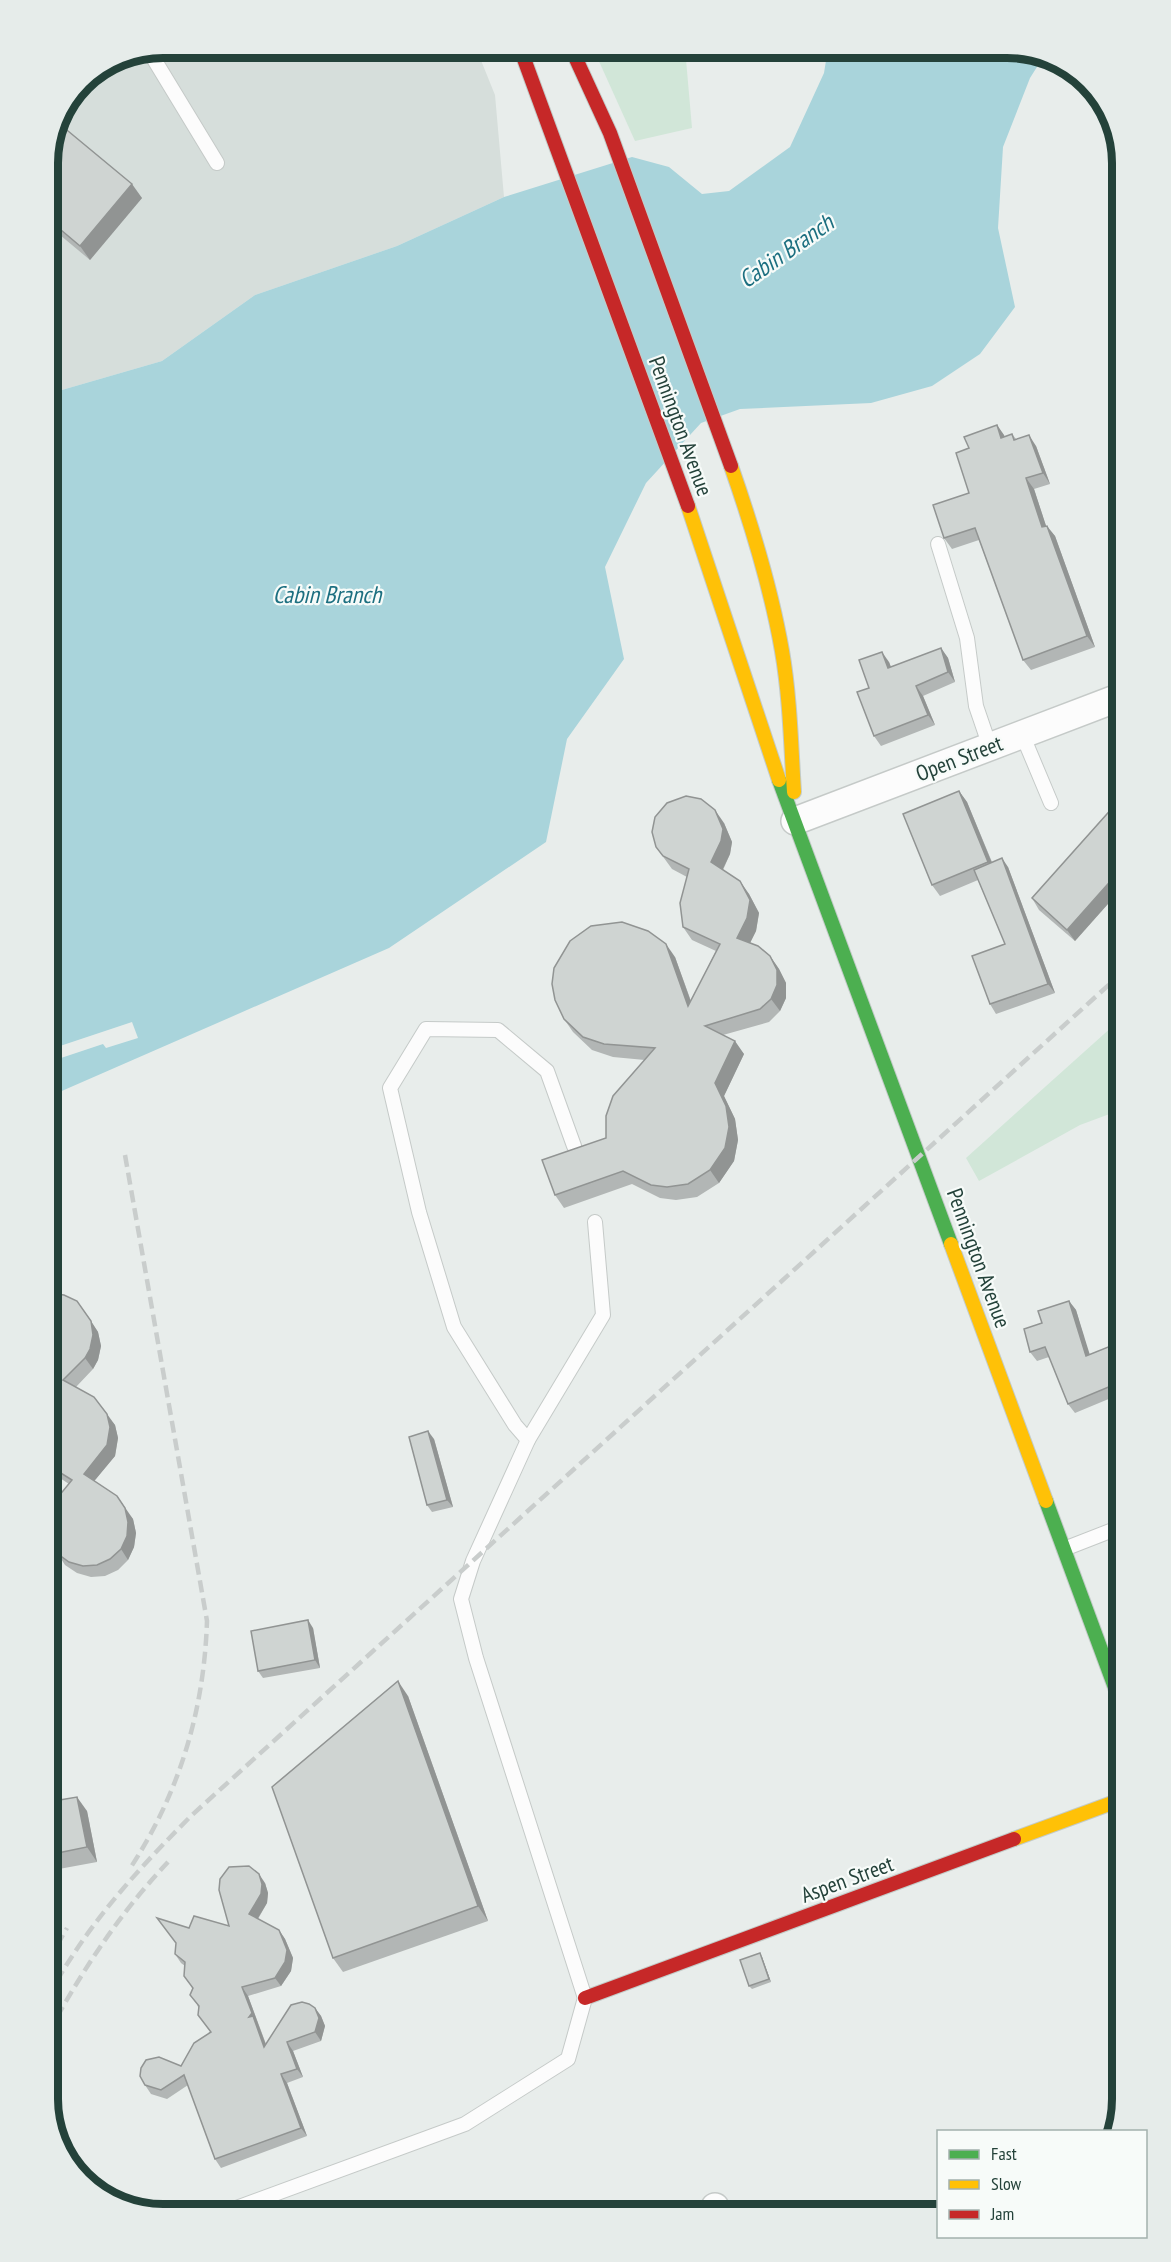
<svg xmlns="http://www.w3.org/2000/svg" width="1171" height="2262" font-family="'PT Sans Narrow',sans-serif">
	<style>
		.built { fill: #d6dedb }
		.green { fill: #d1e6d8 }
		.water { fill: #a9d4db }
		.pier { fill: #e8edeb }
		.lines { fill: none; stroke-linecap: round; stroke-linejoin: round }
		.lane-casing { stroke: #c5cac8; stroke-width: 16 }
		.street-casing { stroke: #c5cac8; stroke-width: 30 }
		.fast-casing { stroke: #c3cbc8; stroke-width: 16 }
		.slow-casing { stroke: #c3cbc8; stroke-width: 16 }
		.jam-casing { stroke: #c3cbc8; stroke-width: 16 }
		.lane { stroke: #fcfcfc; stroke-width: 14 }
		.street { stroke: #fcfcfc; stroke-width: 27 }
		.fast { stroke: #4caf50; stroke-width: 14 }
		.slow { stroke: #ffc107; stroke-width: 14 }
		.jam { stroke: #c62828; stroke-width: 14 }
		.rail { stroke: #c9cdcc; stroke-width: 4.5; stroke-dasharray: 12 6; stroke-linecap: butt }
		.wall { fill: #b2b6b5 }
		.shaded-wall { fill: #919493 }
		.building { fill: #cfd4d2; stroke: #919493; stroke-width: 1.5 }
		.labels { text-anchor: middle; dominant-baseline: central; stroke-width: 4.5; stroke-linejoin: round; paint-order: stroke }
		.street-label { font-size: 22px; fill: #24423a; stroke: #f7fbf9 }
		.water-label { font-size: 24px; font-style: italic; fill: #1c6f80; stroke: #f7fbf9 }
		.rim { fill: none; stroke: #24423a; stroke-width: 8 }
	</style>
	<rect width="100%" height="100%" fill="#e8edeb"/>
	<!-- built -->
	<path class="built" d="M164 48H476L495 95 504 197 397 246 255 295 162 361 48 394V157L82 82 120 57Z"/>
	<!-- green -->
	<g class="green">
		<path d="M593 48H685L692 128 635 141Z"/>
		<path d="M1123 1017V1109L1080 1125 979 1181 966 1158Z"/>
	</g>
	<!-- water -->
	<path class="water" d="M828 48H1015L1042 59 1030 78 1003 147 998 228 1015 307 980 354 932 386 871 403 740 409 701 423 646 483 605 567 624 659 567 739 546 842 389 948 48 1097V394L162 361 255 295 397 246 504 197 632 157 669 167 702 194 729 191 790 147 824 73Z"/>
	<!-- pier -->
	<path class="pier" d="M132 1022 138 1038 106 1048 103 1044 49 1062 58 1090 48 1093V1050Z"/>
	<g class="lines">
		<defs>
			<g id="lane">
				<path d="M149 51 217 163"/>
				<path d="M938 544 967 638 976 706 990 747"/>
				<path d="M1022 734 1051 803"/>
				<path d="M528 1440 515 1425 454 1327 419 1212 390 1088 426 1029 498 1030 547 1071 574 1146"/>
				<path d="M1064 1549 1123 1526"/>
				<path d="M220 2214 465 2124 568 2059 585 1998 476 1658 461 1599 473 1561 528 1440 603 1315 595 1222"/>
			</g>
			<g id="street">
				<path d="M795 821 1123 696"/>
				<path d="M715 2207 718 2214"/>
			</g>
			<g id="fast">
				<path d="M779 780 951 1244"/>
				<path d="M1046 1501 1123 1709"/>
			</g>
			<g id="slow">
				<path d="M731 466C752 526 771 588 782 651 790 697 791 745 794 792"/>
				<path d="M688 506 779 780"/>
				<path d="M951 1244 1046 1501"/>
				<path d="M1014 1839 1123 1799"/>
			</g>
			<g id="jam">
				<path d="M520 48 688 506"/>
				<path d="M571 48 610 133 731 466"/>
				<path d="M585 1998 1014 1839"/>
			</g>
		</defs>
		<!-- lane casing -->
		<use href="#lane" class="lane-casing"/>
		<!-- street casing -->
		<use href="#street" class="street-casing"/>
		<!-- fast casing -->
		<use href="#fast" class="fast-casing"/>
		<!-- slow casing -->
		<use href="#slow" class="slow-casing"/>
		<!-- jam casing -->
		<use href="#jam" class="jam-casing"/>
		<!-- lane -->
		<use href="#lane" class="lane"/>
		<!-- street -->
		<use href="#street" class="street"/>
		<!-- fast -->
		<use href="#fast" class="fast"/>
		<!-- slow -->
		<use href="#slow" class="slow"/>
		<!-- jam -->
		<use href="#jam" class="jam"/>
		<!-- rail -->
		<g class="rail">
			<path d="M125 1155 207 1621C204 1712 179 1794 129 1870"/>
			<path d="M48 1961 67 1928"/>
			<path d="M48 1997C85 1927 137 1870 192 1815L1123 972"/>
			<path d="M48 2033C82 1971 119 1914 168 1862"/>
		</g>
	</g>
	<!-- wall -->
	<g class="wall">
		<path d="M48 157 142 198 90 260 48 225Z"/>
		<path d="M997 425 1005 437 1012 434 1016 439 1036 446 1050 484 1034 489 1046 526 1055 536 1095 647 1031 670 1023 660 979 540 952 549 944 538 969 493V448Z"/>
		<path d="M941 648 948 658 955 682 923 696 935 725 881 746 874 736 869 688 889 662 891 667Z"/>
		<path d="M959 791 967 802 992 862 1008 867 1055 993 996 1014 990 1004 1005 944 978 880 940 896 932 885Z"/>
		<path d="M1123 796V887L1075 941 1039 910 1032 898Z"/>
		<path d="M724 823 732 842 730 854 723 870 749 894 759 913 756 931 750 943 770 956 779 969 786 983V998L780 1011 769 1022 723 1035 744 1054 724 1096 735 1119 738 1140 734 1161 719 1183 697 1197 676 1200 660 1198 632 1184 564 1208 555 1195 606 1138 645 1060 613 1057 592 1050 573 1032 564 1019 675 957 691 1001 716 951 692 940 683 927 687 877 672 869 656 847Z"/>
		<path d="M48 1293 77 1301 98 1332 101 1346 98 1360 93 1369 76 1387 115 1425 118 1438 115 1456 94 1481 133 1519 136 1533 134 1547 128 1560 118 1570 105 1576 91 1577 77 1573 65 1565 58 1554 69 1484 51 1472 48 1469V1390L50 1388 48 1386Z"/>
		<path d="M1069 1301 1076 1310 1089 1355 1123 1341V1393L1075 1413 1068 1404 1049 1357 1037 1361 1030 1352 1042 1323Z"/>
		<path d="M434 1439 453 1507 432 1512 427 1505Z"/>
		<path d="M313 1628 320 1668 263 1678 258 1671Z"/>
		<path d="M408 1696 488 1921 343 1972 333 1958Z"/>
		<path d="M48 1793 49 1802 87 1811 97 1862 48 1871Z"/>
		<path d="M265 1883 268 1893 267 1903 258 1919 279 1930 285 1939 293 1958 291 1971 281 1986 248 1996 266 2044 315 2008 321 2016 325 2026 321 2041 293 2051 303 2077 287 2083 307 2136 221 2168 215 2159 188 2085 167 2099 151 2094 145 2085 181 2066 210 2032 198 2007 185 1966 181 1963 175 1954 189 1928 229 1926Z"/>
		<path d="M48 1897 55 1934 48 1935Z"/>
		<path d="M762 1957 771 1982 752 1989 749 1986Z"/>
	</g>
	<!-- shaded-wall -->
	<g class="shaded-wall">
		<path d="M132 184 142 198 90 260 80 246Z"/>
		<path d="M997 425 1004 435 1009 448 1001 438Z"/>
		<path d="M1029 435 1036 446 1050 484 1043 473Z"/>
		<path d="M1026 478 1034 489 1050 538 1042 527Z"/>
		<path d="M1047 526 1055 536 1095 647 1087 636Z"/>
		<path d="M941 648 948 658 955 682 948 672Z"/>
		<path d="M882 652 889 662 895 678 888 668Z"/>
		<path d="M916 686 923 696 935 725 928 715Z"/>
		<path d="M959 791 967 802 996 873 988 862Z"/>
		<path d="M715 810 724 823 732 842 730 854 720 875 711 862Z"/>
		<path d="M1002 858 1008 867 1055 993 1048 984Z"/>
		<path d="M1123 867V887L1075 941 1067 930Z"/>
		<path d="M740 881 749 894 759 913 756 931 746 951 737 938Z"/>
		<path d="M666 944 675 957 697 1019 688 1006Z"/>
		<path d="M770 956 779 969 786 983V998L780 1011 771 999Z"/>
		<path d="M735 1041 744 1054 724 1096 735 1119 738 1140 734 1161 719 1183 710 1170 715 1083Z"/>
		<path d="M1069 1301 1076 1310 1093 1365 1086 1356Z"/>
		<path d="M91 1321 98 1332 101 1346 98 1360 93 1369 85 1358Z"/>
		<path d="M107 1414 115 1425 118 1438 115 1456 91 1485 84 1474Z"/>
		<path d="M428 1431 434 1439 453 1507 447 1500Z"/>
		<path d="M117 1496 133 1519 136 1533 134 1547 128 1560 121 1549Z"/>
		<path d="M308 1620 313 1628 320 1668 315 1660Z"/>
		<path d="M398 1681 408 1696 488 1921 478 1906Z"/>
		<path d="M77 1797 87 1811 97 1862 87 1847Z"/>
		<path d="M259 1874 265 1883 268 1893 267 1903 255 1923 249 1914Z"/>
		<path d="M48 1897 55 1934 48 1924Z"/>
		<path d="M279 1930 285 1939 293 1958 291 1971 281 1986 275 1978Z"/>
		<path d="M760 1953 762 1957 771 1982 769 1979Z"/>
		<path d="M242 1987 248 1996 270 2056 264 2047 249 2017Z"/>
		<path d="M315 2008 321 2016 325 2026 321 2041 315 2032Z"/>
		<path d="M287 2042 293 2051 303 2077 297 2069Z"/>
		<path d="M281 2074 287 2083 307 2136 301 2128Z"/>
	</g>
	<!-- building -->
	<g class="building">
		<path d="M62 126 132 184 80 246 48 219V157Z"/>
		<path d="M997 425 1001 438 1012 434 1014 440 1029 435 1043 473 1026 478 1042 527 1047 526 1087 636 1023 660 975 528 944 538 933 505 969 493 956 453 969 448 964 437Z"/>
		<path d="M941 648 948 672 916 686 928 715 874 736 857 692 869 688 859 660 882 652 888 668Z"/>
		<path d="M959 791 988 862 932 885 903 814Z"/>
		<path d="M686 796 701 799 715 810 723 829 721 841 711 862 740 881 750 900 747 918 737 938 758 946 770 956 777 970V985L771 999 760 1009 705 1026 735 1041 715 1083 726 1106 729 1127 725 1148 710 1170 688 1184 667 1187 651 1185 623 1171 555 1195 542 1160 606 1138V1116L613 1096 655 1048 604 1044 583 1037 564 1019 555 1000 552 984 554 968 570 941 591 926 622 922 648 931 666 944 688 1006 720 944 683 927 680 903 689 869 663 856 656 847 652 832 655 817 667 803Z"/>
		<path d="M1123 796V867L1067 930 1032 898Z"/>
		<path d="M1002 858 1048 984 990 1004 972 956 1005 944 974 870Z"/>
		<path d="M48 1293 64 1295 77 1301 91 1321 93 1335 90 1349 85 1358 63 1380 94 1397 107 1414 110 1427 107 1445 84 1474 117 1496 125 1508 128 1522 127 1536 121 1549 110 1559 97 1565 83 1566 69 1562 58 1554 48 1539V1511L49 1508 72 1480 48 1465V1390L54 1383 48 1380Z"/>
		<path d="M1069 1301 1086 1356 1123 1341V1381L1068 1404 1045 1347 1030 1352 1024 1329 1042 1323 1038 1311Z"/>
		<path d="M428 1431 447 1500 427 1505 409 1437Z"/>
		<path d="M308 1620 315 1660 258 1671 251 1631Z"/>
		<path d="M398 1681 478 1906 333 1958 272 1787Z"/>
		<path d="M77 1797 87 1847 48 1855V1802Z"/>
		<path d="M249 1866 259 1874 262 1884 261 1894 249 1914 279 1930 287 1950 285 1962 275 1978 242 1987 252 2013 249 2017 253 2016 264 2047 291 2005 302 2002 309 2004 315 2008 319 2018 315 2032 287 2042 297 2069 281 2074 301 2128 215 2159 184 2075 161 2090 145 2085 140 2076 141 2068 146 2060 159 2057 181 2066 194 2043 211 2032 198 2015 199 2006 190 1995 193 1988 184 1976 185 1962 175 1954 176 1943 157 1918 189 1928 194 1916 229 1926 219 1890 220 1879 229 1867Z"/>
		<path d="M760 1953 769 1979 749 1986 740 1960Z"/>
	</g>
	<g class="labels">
		<!-- street labels -->
		<g class="street-label">
			<text transform="translate(681 426) rotate(70)">Pennington Avenue</text>
			<text transform="translate(959 758) rotate(-21)">Open Street</text>
			<text transform="translate(979 1258) rotate(70)">Pennington Avenue</text>
			<text transform="translate(847 1879) rotate(-20)">Aspen Street</text>
		</g>
		<!-- water labels -->
		<g class="water-label">
			<text transform="translate(786 251) rotate(-35)">Cabin Branch</text>
			<text x="327" y="594">Cabin Branch</text>
		</g>
	</g>
	<!-- crop -->
	<path d="M0 0H1171V2262H0ZM163 58H1007A105 105 0 0 1 1112 163V2099A105 105 0 0 1 1007 2204H163A105 105 0 0 1 58 2099V163A105 105 0 0 1 163 58Z" fill="#e6ecea" fill-rule="evenodd"/>
	<path class="rim" d="M163 58H1007A105 105 0 0 1 1112 163V2099A105 105 0 0 1 1007 2204H163A105 105 0 0 1 58 2099V163A105 105 0 0 1 163 58Z"/>
	<!-- legend -->
	<rect x="937" y="2130" width="210" height="108" fill="#f7fbf9" stroke="#a3b1ad" stroke-width="1.5"/>
	<rect x="949" y="2150" width="30" height="9" fill="#4caf50" stroke="#a3b1ad" stroke-width="1.5"/>
	<text x="991" y="2160" font-size="18" fill="#24423a">Fast</text>
	<rect x="949" y="2180" width="30" height="9" fill="#ffc107" stroke="#a3b1ad" stroke-width="1.5"/>
	<text x="991" y="2190" font-size="18" fill="#24423a">Slow</text>
	<rect x="949" y="2210" width="30" height="9" fill="#c62828" stroke="#a3b1ad" stroke-width="1.5"/>
	<text x="991" y="2220" font-size="18" fill="#24423a">Jam</text>
</svg>
